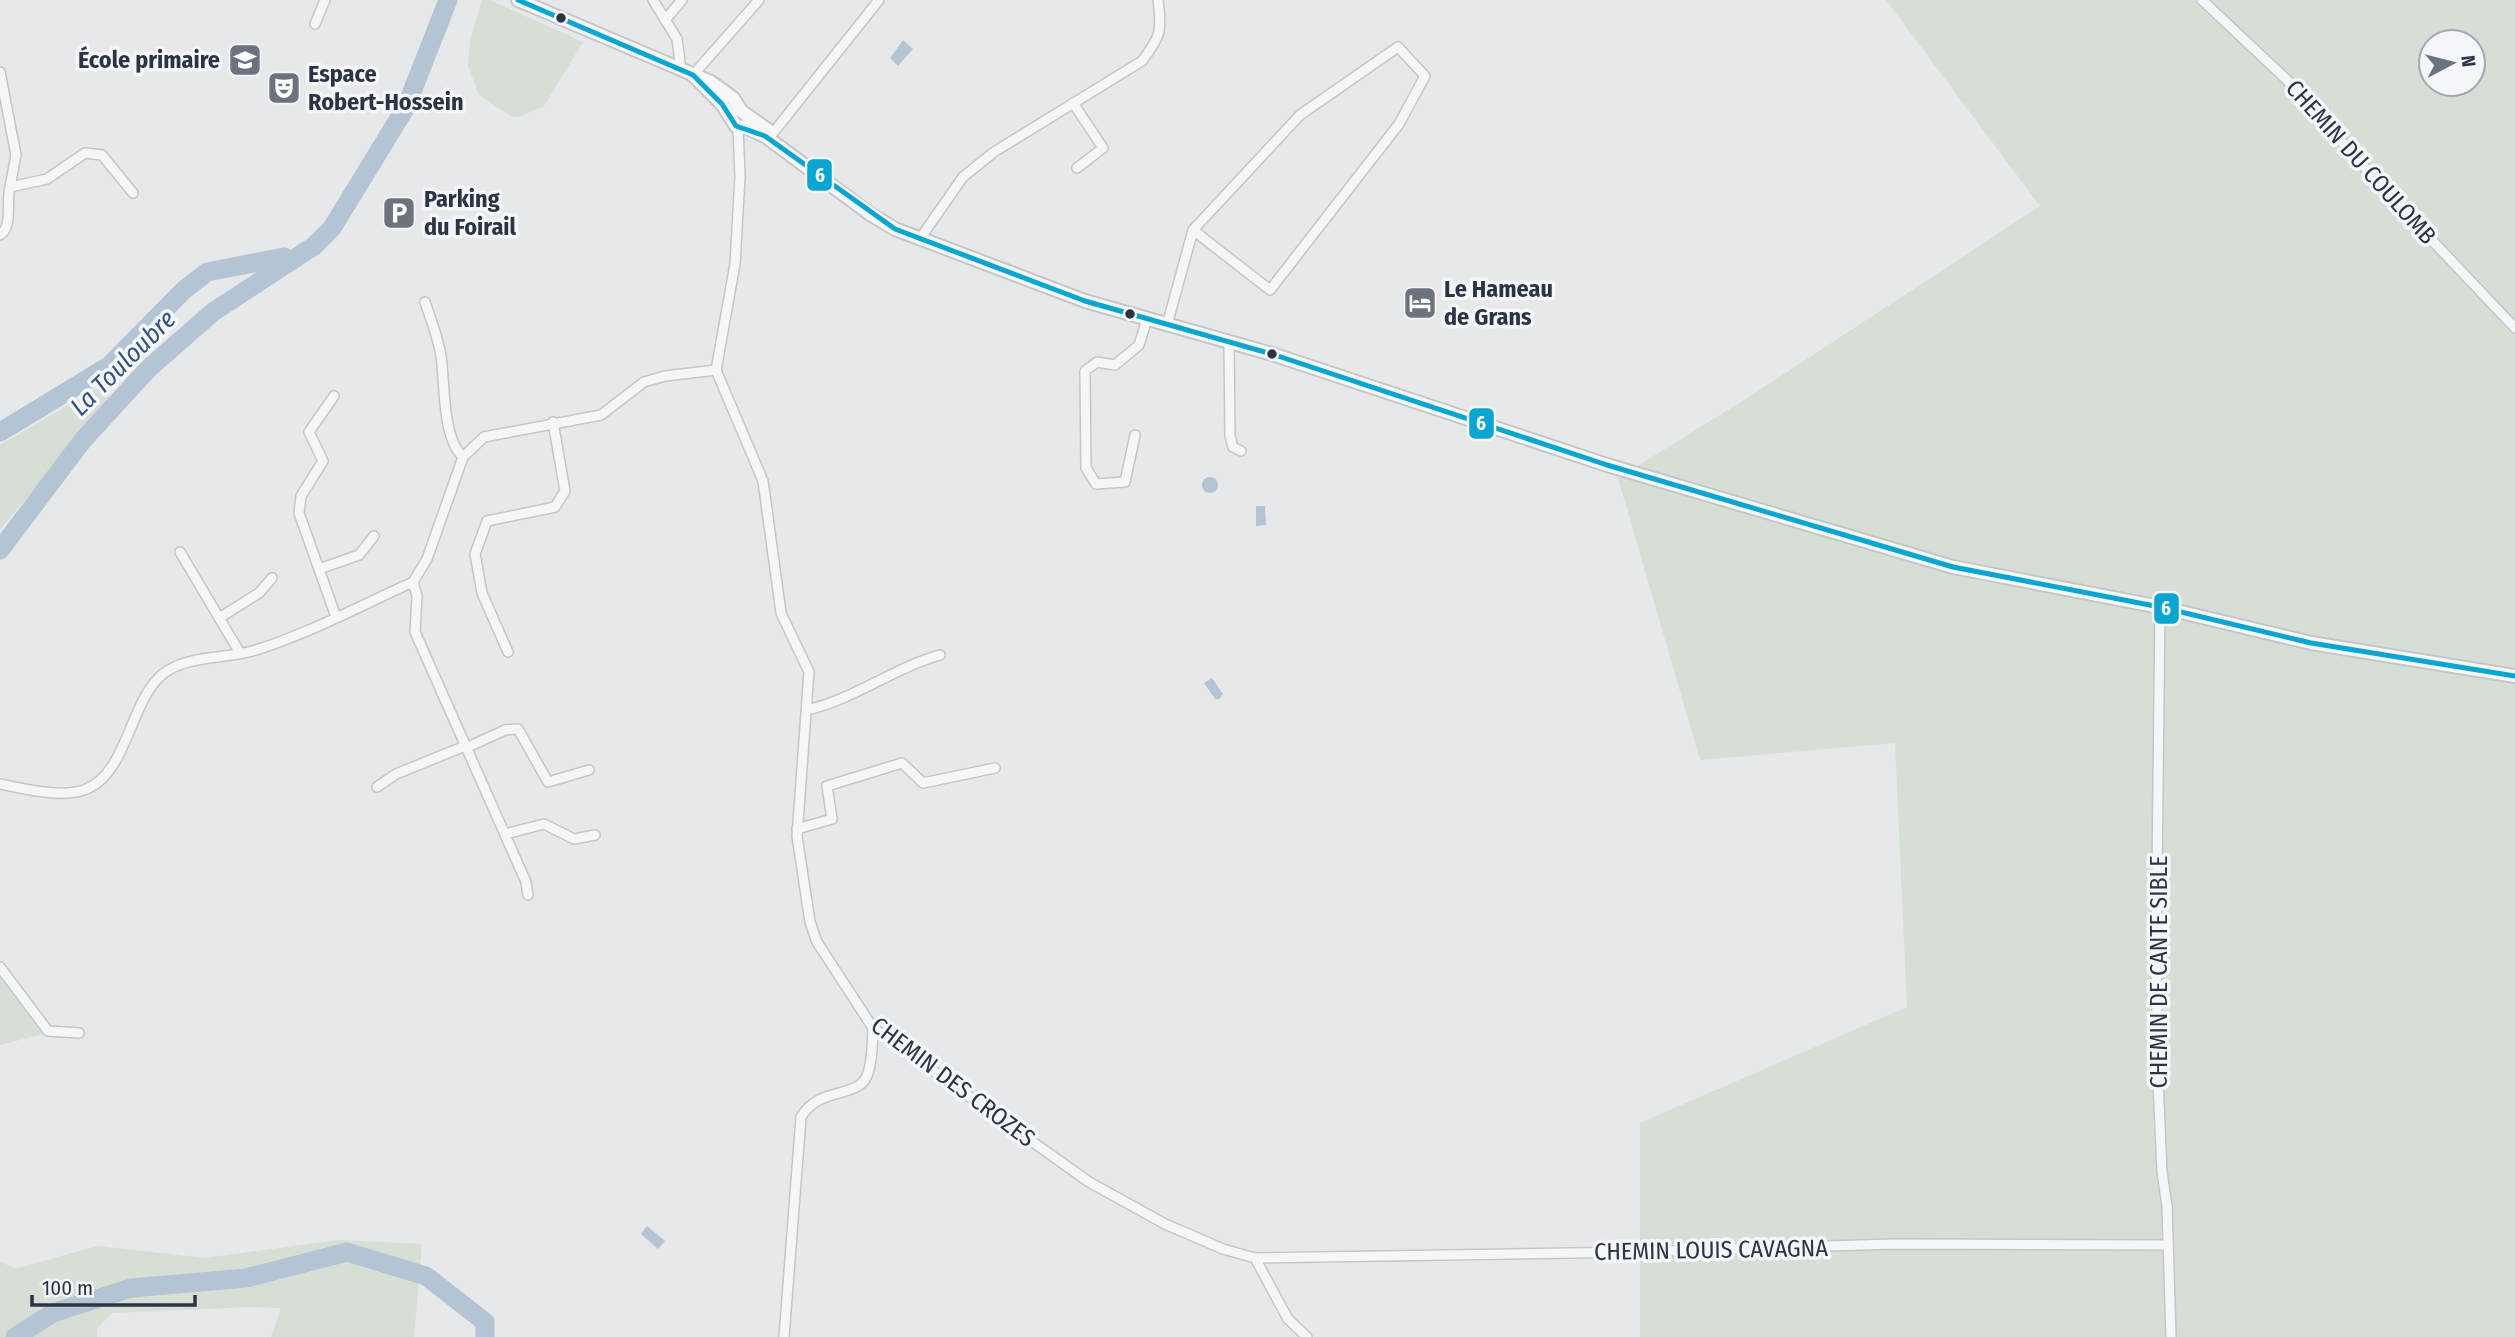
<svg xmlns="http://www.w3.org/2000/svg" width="2515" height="1337" font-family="'Fira Sans Condensed',sans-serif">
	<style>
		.green { fill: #d6ded6; fill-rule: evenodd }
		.water { fill: #b4c4d5 }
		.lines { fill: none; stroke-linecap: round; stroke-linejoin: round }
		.river { stroke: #b4c4d5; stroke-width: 19 }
		.street-casing { stroke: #c4c6c8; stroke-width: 12 }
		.secondary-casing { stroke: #c4c6c8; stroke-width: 16 }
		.street { stroke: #f5f6f7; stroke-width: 9 }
		.secondary { stroke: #f8f8f8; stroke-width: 12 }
		.bus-1-casing { stroke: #f4f6f9; stroke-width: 10 }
		.bus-1 { stroke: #09a6d1; stroke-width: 5 }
		.bus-dot { fill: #2b3445; stroke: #f4f6f9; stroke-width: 2.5 }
		.labels { text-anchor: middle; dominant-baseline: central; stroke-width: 7; stroke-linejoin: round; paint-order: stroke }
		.poi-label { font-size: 24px; font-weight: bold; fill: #2b3445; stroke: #f4f6f9; text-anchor: start }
		.street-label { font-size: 24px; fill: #2b3445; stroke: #f4f6f9 }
		.water-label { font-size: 26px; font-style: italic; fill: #34527a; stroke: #f4f6f9 }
		.line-badge { stroke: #f4f6f9; stroke-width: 2.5 }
		.badge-label { font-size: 19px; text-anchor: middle; font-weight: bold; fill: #fff }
	</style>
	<rect width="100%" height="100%" fill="#e6e8ea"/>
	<!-- green -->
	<g class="green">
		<path d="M482 0H490L583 42 544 106 519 117 511 116 479 95 468 66 470 40Z"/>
		<path d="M1886 0H2515V1337H1640V1123L1907 1007 1895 743 1700 760 1618 478 1749 397 2040 206ZM2431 42H2473V84H2431Z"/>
		<path d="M98 388 109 394V401L0 529V445Z"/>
		<path d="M0 977 43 1034 0 1045Z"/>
		<path d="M338 1240 422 1244 414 1337H271L281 1308 249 1307 112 1313 97 1329V1337H0V1261L15 1269 97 1246 205 1258Z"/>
	</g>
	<!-- water -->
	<g class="water">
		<path d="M903 40 913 49 898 66 890 58Z"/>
		<circle cx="1210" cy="485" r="8"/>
		<path d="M1256 506H1265L1266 525 1256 526Z"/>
		<path d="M1212 678 1223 694 1219 699H1215L1204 683Z"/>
		<path d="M647 1226 665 1241 658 1249 641 1234Z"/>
	</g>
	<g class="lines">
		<!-- river -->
		<g class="river">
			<path d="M0 432 109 366 184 290 207 272 284 257"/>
			<path d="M0 550 83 440 148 369 213 312 314 246 332 228 406 107 448 0"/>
			<path d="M15 1337 53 1313 131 1288 246 1278 347 1252 426 1276 485 1322V1337"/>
		</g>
		<defs>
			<g id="street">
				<path d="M653 0 677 39 681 70"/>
				<path d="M2202 0 2287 80 2391 197 2515 328"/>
				<path d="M665 20 682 0"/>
				<path d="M315 24 325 0"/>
				<path d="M0 72 16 155 10 187"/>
				<path d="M693 75 759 0"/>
				<path d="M1073 103 1103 148 1077 168"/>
				<path d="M738 127 740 177 735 264 716 370 763 481 781 613 809 672 797 836 810 922 817 942 873 1028 1089 1182 1165 1224 1223 1249 1255 1258 1634 1252 1894 1244 2167 1245"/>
				<path d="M773 133 879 0"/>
				<path d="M0 235C13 227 6 201 10 187L47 179 85 153 102 155 133 193"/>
				<path d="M919 240 963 177 994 152 1142 61C1161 36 1162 31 1158 0"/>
				<path d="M425 302C431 320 438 337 441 356 445 382 442 439 463 457"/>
				<path d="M1167 325 1193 230 1300 115 1398 47 1425 76 1399 124 1270 290 1193 230"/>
				<path d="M1229 342 1230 436 1233 447 1241 451"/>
				<path d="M334 396 309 432 323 461 301 496 299 513 336 617"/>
				<path d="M1135 435 1125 482 1096 484 1086 468 1085 371 1097 362 1115 365 1139 345 1147 319"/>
				<path d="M180 552 240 653"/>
				<path d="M319 569 359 555 374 536"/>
				<path d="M413 582 417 596 415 632 526 882 528 895"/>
				<path d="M2160 607 2156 964 2158 1081 2162 1172 2167 1206 2171 1337"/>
				<path d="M219 618 259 593 272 578"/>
				<path d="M508 652 482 593 475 554 487 521 555 507 565 491 553 422"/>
				<path d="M807 710C855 699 893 668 940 655"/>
				<path d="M466 748 505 730 518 729 548 782 589 770"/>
				<path d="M0 784C26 789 59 798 84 790 128 775 129 700 164 673 188 655 228 659 256 650 310 633 362 605 413 582L427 559 463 457 484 437 601 415 644 382 665 376 716 370"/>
				<path d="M377 787 396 774 465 746"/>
				<path d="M797 829 832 819 827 786 902 763 923 783 995 768"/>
				<path d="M505 834 544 824 574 839 595 835"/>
				<path d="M0 967 48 1031 79 1033"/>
				<path d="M1255 1258 1288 1319 1307 1337"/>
				<path d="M784 1337 801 1117C820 1085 860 1100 868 1073 873 1059 872 1042 873 1028"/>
			</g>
			<g id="secondary">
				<path d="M518 0 711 82 733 98 741 111 768 130"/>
				<path d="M693 75 722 104 736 126 746 127 765 136 870 214 895 229 1085 301 1272 354 1607 465 1953 567 2160 607 2311 643 2515 676"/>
			</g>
		</defs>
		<!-- street casing -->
		<use href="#street" class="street-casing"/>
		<!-- secondary casing -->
		<use href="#secondary" class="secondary-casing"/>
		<!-- street -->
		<use href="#street" class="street"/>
		<!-- secondary -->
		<use href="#secondary" class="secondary"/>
		<defs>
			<path id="bus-1" d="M518 0 693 75 722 104 736 126 765 136 895 229 1085 301 1272 354 1607 465 1953 567 2160 607 2311 643 2515 676"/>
		</defs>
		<!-- bus-1 casing -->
		<use href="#bus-1" class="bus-1-casing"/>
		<!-- bus-1 -->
		<use href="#bus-1" class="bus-1"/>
	</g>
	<!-- icons -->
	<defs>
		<symbol id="school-square" viewBox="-11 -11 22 22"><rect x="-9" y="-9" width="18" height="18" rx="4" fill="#6c737f" stroke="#f4f6f9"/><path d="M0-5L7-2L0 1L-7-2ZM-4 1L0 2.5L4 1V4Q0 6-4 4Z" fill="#fff"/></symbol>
		<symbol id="theatre-square" viewBox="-11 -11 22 22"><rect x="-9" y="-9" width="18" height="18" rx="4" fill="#6c737f" stroke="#f4f6f9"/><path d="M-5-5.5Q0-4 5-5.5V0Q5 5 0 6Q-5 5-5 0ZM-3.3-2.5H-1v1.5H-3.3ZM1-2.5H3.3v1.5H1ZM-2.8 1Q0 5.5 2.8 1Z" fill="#fff"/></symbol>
		<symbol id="parking-square" viewBox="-11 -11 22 22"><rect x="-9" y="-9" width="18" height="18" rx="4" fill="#6c737f" stroke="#f4f6f9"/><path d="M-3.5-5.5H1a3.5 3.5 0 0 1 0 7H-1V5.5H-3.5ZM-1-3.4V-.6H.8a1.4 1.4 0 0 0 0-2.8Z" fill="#fff"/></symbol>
		<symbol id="hotel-square" viewBox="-11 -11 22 22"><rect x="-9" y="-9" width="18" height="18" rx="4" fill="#6c737f" stroke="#f4f6f9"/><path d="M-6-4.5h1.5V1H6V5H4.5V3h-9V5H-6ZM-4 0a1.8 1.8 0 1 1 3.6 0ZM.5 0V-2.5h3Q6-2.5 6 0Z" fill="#fff"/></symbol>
	</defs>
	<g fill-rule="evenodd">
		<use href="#school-square" x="226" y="41" width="38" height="38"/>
		<use href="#theatre-square" x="265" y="69" width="38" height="38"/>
		<use href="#parking-square" x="380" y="194" width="38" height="38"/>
		<use href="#hotel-square" x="1401" y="284" width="38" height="38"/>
	</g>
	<!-- markers -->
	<g class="bus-dot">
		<circle cx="561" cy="18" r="6"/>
		<circle cx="1130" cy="314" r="6"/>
		<circle cx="1272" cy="354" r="6"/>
	</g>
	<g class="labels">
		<!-- poi labels -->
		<g class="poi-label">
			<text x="220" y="60" text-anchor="end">École primaire</text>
			<text x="308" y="74">Espace<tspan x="308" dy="28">Robert-Hossein</tspan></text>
			<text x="424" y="199">Parking<tspan x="424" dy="28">du Foirail</tspan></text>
			<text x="1444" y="289">Le Hameau<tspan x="1444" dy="28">de Grans</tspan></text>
		</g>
		<!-- street labels -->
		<g class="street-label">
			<text transform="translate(2361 162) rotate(48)">CHEMIN DU COULOMB</text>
			<text transform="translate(2159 972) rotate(-90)">CHEMIN DE CANTE SIBLE</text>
			<text transform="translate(953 1082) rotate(37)">CHEMIN DES CROZES</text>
			<text transform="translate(1711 1250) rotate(-1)">CHEMIN LOUIS CAVAGNA</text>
		</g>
		<!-- water labels -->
		<g class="water-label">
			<text transform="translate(123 363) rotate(-45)">La Touloubre</text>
		</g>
	</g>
	<g class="line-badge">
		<rect x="806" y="158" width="27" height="34" rx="7" fill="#09a6d1"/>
		<rect x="1468" y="407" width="27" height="33" rx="7" fill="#09a6d1"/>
		<rect x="2153" y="592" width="27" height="33" rx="7" fill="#09a6d1"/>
	</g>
	<g class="badge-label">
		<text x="820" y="182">6</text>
		<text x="1481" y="430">6</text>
		<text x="2166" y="615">6</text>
	</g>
	<!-- north arrow -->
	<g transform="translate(2452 63) rotate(83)"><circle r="33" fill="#f4f6f9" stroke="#a4a8b1" stroke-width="2"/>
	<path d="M0-5L12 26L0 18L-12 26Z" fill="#6c737f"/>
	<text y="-10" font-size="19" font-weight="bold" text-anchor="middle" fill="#2b3445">N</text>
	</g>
	<!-- scale -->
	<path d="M32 1295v10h163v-10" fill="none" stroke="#2b3445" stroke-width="3.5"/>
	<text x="42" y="1295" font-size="21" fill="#2b3445" stroke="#f4f6f9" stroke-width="5" paint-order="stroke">100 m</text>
</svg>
